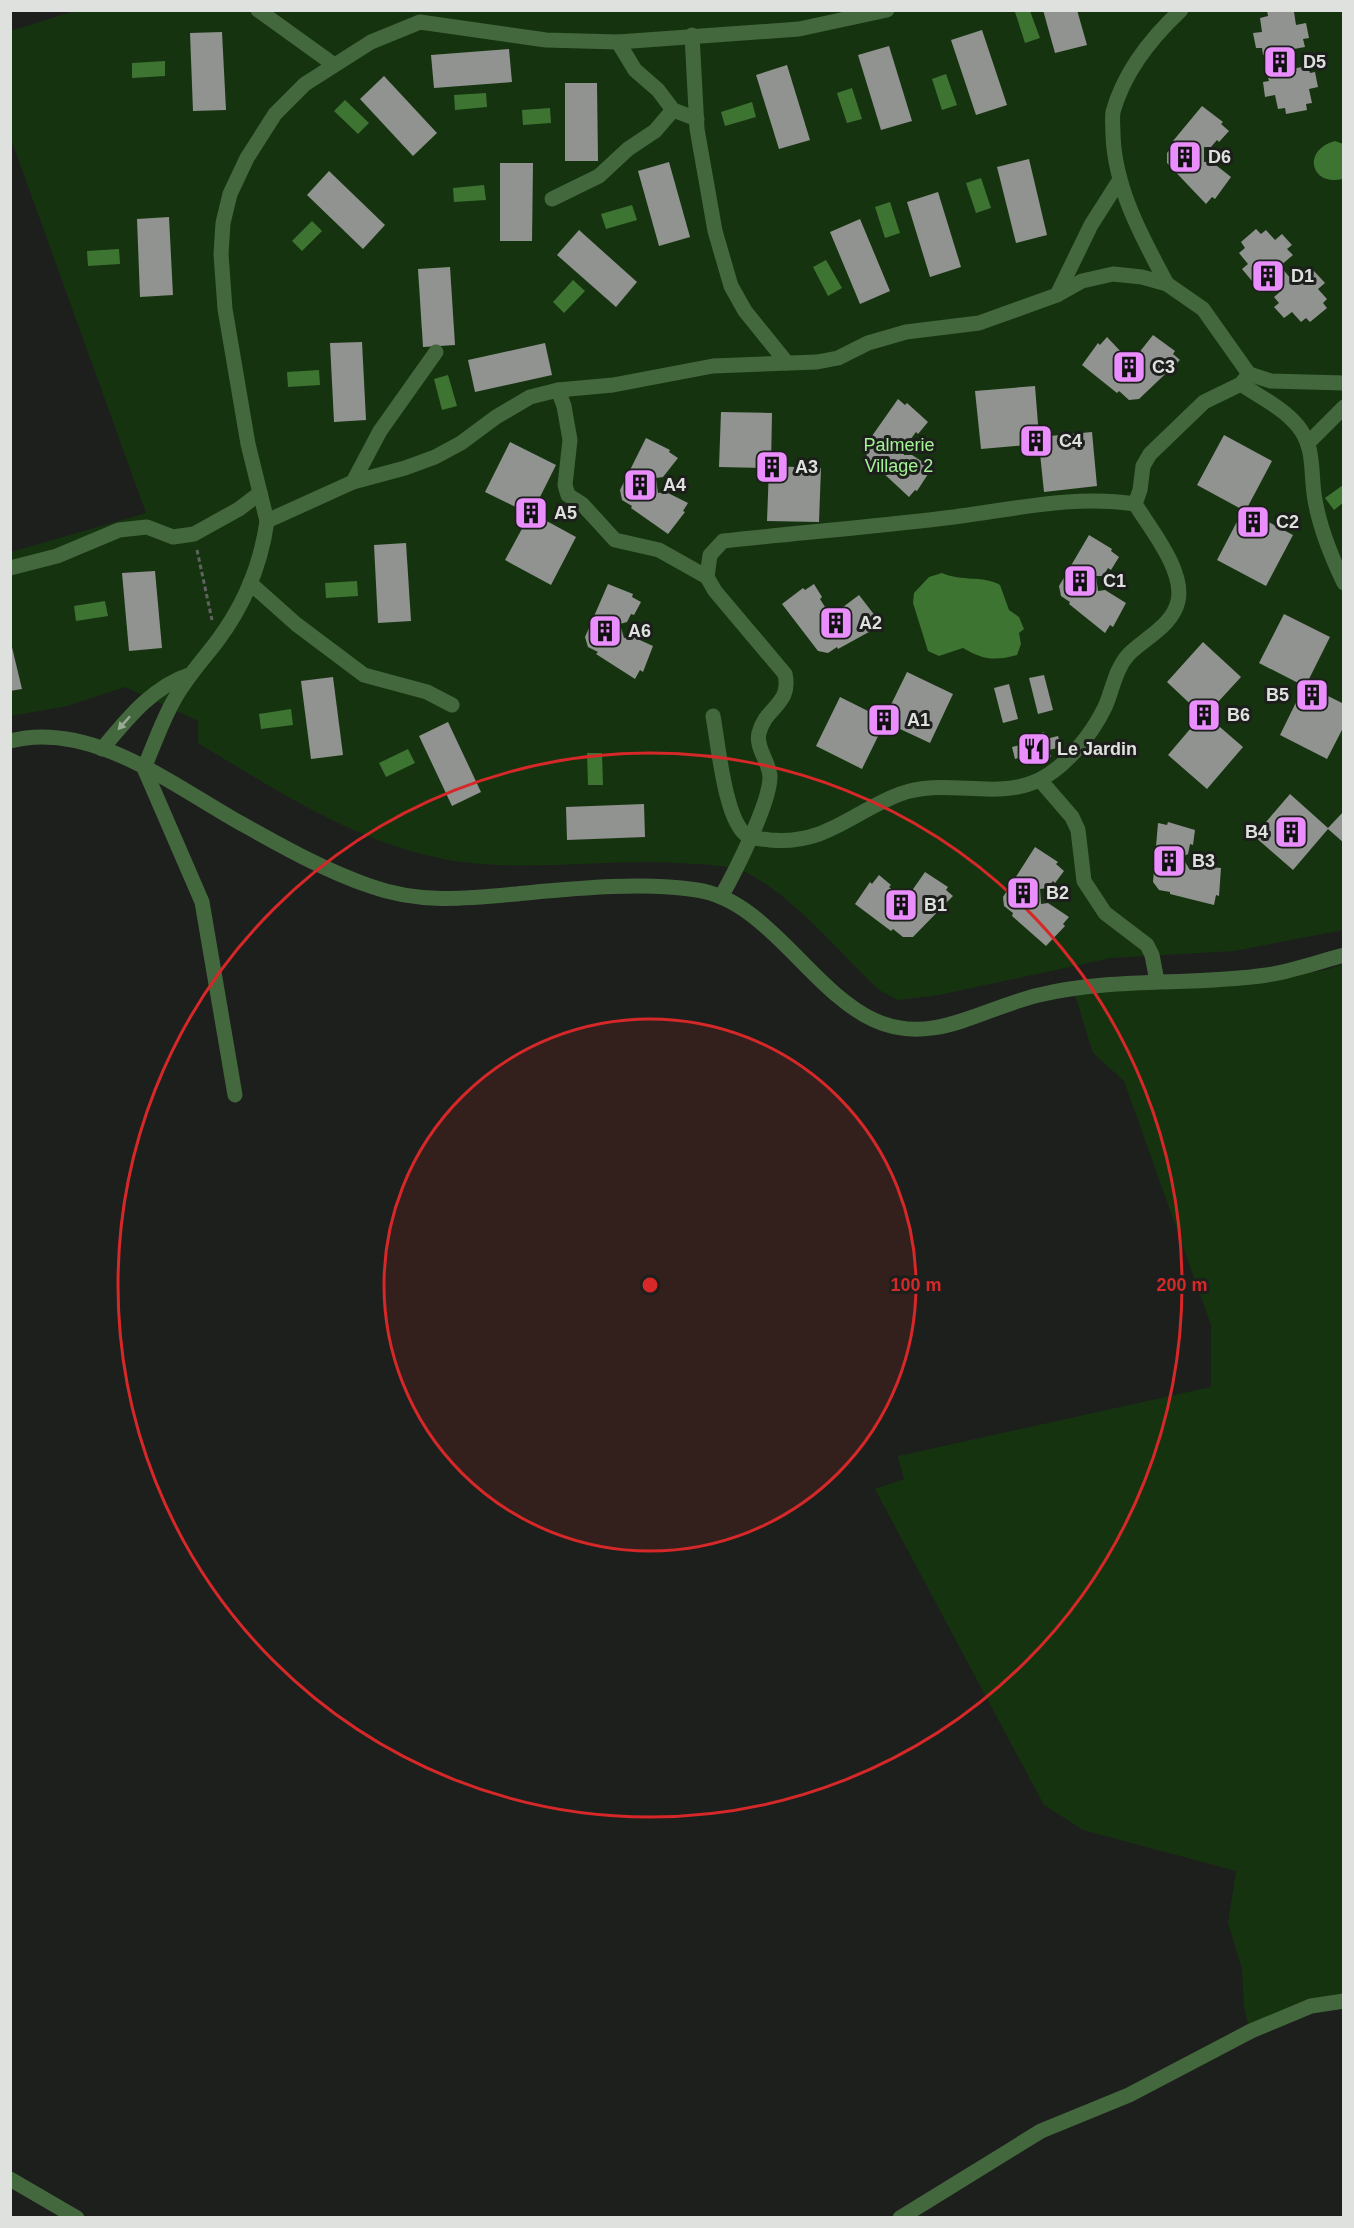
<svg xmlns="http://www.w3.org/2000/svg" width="1354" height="2228" font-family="Helvetica,sans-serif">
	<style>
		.green { fill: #163310 }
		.water { fill: #3d7432 }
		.building { fill: #90938f }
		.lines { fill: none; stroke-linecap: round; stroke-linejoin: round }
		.path { stroke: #60625f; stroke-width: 3; stroke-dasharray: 4.5 3; stroke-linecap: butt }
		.minor { stroke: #44683d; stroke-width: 15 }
		.oneway { fill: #99ab96 }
		.ring { fill: none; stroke: #d62828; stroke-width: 3 }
		.labels { text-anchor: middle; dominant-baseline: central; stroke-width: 6; stroke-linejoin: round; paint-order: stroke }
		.poi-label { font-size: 18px; font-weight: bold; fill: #dfe1de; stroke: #1d1f1c; text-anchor: start }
		.park-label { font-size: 18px; fill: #a5f296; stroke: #1d1f1c }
		.centre { fill: #d62828; stroke: #1d1f1c; stroke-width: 3 }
		.ring-label { font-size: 18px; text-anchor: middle; font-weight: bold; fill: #d62828; stroke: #1d1f1c; stroke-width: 6; stroke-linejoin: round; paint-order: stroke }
	</style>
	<rect width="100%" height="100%" fill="#1d1f1c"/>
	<!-- green -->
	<g class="green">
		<path d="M74 11H1343V930L1234 951 1111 958 939 995 898 1000 879 990C839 952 796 898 747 873 732 865 710 865 693 864 616 857 539 872 462 862 366 849 279 792 198 743V721L125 687 67 706 11 716V552L146 513 11 139V31Z"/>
		<path d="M1343 964V2004H1326L1250 2035 1244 2006 1242 1969 1228 1923 1236 1871 1083 1830 1044 1805 875 1489 904 1479 898 1456 1211 1387V1325L1124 1081 1093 1053 1074 992 1214 985 1326 970Z"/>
	</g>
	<!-- water -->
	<g class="water">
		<path d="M1020 11H1030L1040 38 1025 43 1015 12Z"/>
		<path d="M165 61V76L132 78V63Z"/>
		<path d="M946 74 957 105 942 110 932 79Z"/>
		<path d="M852 88 862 119 847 123 837 93Z"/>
		<path d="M486 93 487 107 455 110 454 95Z"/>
		<path d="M345 100 369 123 358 134 334 111Z"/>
		<path d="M752 102 756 117 725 126 721 112Z"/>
		<path d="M550 108 551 123 523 125 522 110Z"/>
		<path d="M1335 141 1343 144V179C1311 187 1301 150 1335 141Z"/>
		<path d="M981 178 991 208 976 213 966 183Z"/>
		<path d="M484 185 486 200 454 202 453 188Z"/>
		<path d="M890 202 900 233 885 238 875 207Z"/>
		<path d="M632 205 637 220 606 229 601 214Z"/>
		<path d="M312 221 322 231 302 251 292 241Z"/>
		<path d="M119 249 120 264 88 266 87 251Z"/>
		<path d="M826 260 842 288 828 296 813 267Z"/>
		<path d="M573 280 585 291 564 313 553 302Z"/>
		<path d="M319 370 320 385 288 387 287 372Z"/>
		<path d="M448 375 457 406 442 410 434 379Z"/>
		<path d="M1343 485V503L1334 510 1325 498Z"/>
		<path d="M942 573C962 582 983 575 1000 585L1009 610 1019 617 1024 629 1019 633 1021 644 1017 655C995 661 983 660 963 648L939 656 928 651 913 603 914 593 929 577Z"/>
		<path d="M357 581 358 596 326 598 325 583Z"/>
		<path d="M105 601 108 616 76 621 74 606Z"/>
		<path d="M291 709 293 725 261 729 259 714Z"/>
		<path d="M408 749 415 763 386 777 379 763Z"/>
		<path d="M587 753H602L603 785H588Z"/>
	</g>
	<!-- building -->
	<g class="building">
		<path d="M1043 10H1077L1087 45 1055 53Z"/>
		<path d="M1267 10 1294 12 1296 25 1306 23 1309 38 1303 39 1305 47 1288 50 1291 69 1308 66 1310 73 1315 72 1318 87 1309 89 1312 103 1306 104 1307 110 1286 114 1285 108 1278 109 1275 95 1265 97 1263 82 1269 81 1267 74 1276 72V67L1271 68 1269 58 1273 57V53L1263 55 1262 48H1256L1253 33 1262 32 1260 18 1268 16Z"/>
		<path d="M982 30 1007 105 976 115 951 40Z"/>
		<path d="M222 32 226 110 193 111 190 33Z"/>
		<path d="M889 46 912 121 881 130 858 55Z"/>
		<path d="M509 49 512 82 434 88 431 55Z"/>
		<path d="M787 65 810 140 779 149 756 75Z"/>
		<path d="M384 76 437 133 413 156 360 99Z"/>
		<path d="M565 83H597L598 161H565Z"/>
		<path d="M1202 106 1223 122 1221 124 1229 131 1219 142 1217 140 1211 147H1204V162H1212L1231 177 1215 199 1212 197 1206 204 1167 163V153L1175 143 1173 141Z"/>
		<path d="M1029 159 1047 235 1016 243 997 167Z"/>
		<path d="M669 162 690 237 659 246 638 171Z"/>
		<path d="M500 163H533L532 241H500Z"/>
		<path d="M329 171 385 225 363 249 307 195Z"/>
		<path d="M938 192 961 267 930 277 907 202Z"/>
		<path d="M169 217 173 295 140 297 137 219Z"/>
		<path d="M860 219 890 291 860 304 830 232Z"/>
		<path d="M1256 229 1261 234 1266 230 1275 240 1282 234 1292 245 1287 249 1293 255 1280 266 1292 280 1306 269 1310 275 1314 271 1325 283 1318 289 1327 299 1323 303 1327 308 1310 322 1306 318 1301 322 1292 312 1284 318 1274 307 1279 303 1274 297 1281 291 1278 287 1275 290 1268 283 1271 280 1268 276 1261 283 1256 277 1252 281 1242 269 1248 264 1239 253 1245 248 1241 242Z"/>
		<path d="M579 230 637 282 616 307 557 255Z"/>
		<path d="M450 267 455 345 423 347 418 269Z"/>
		<path d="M1153 335 1175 351 1173 354 1180 360 1139 399 1129 400 1119 391 1117 393 1082 365 1098 343 1100 345 1107 337 1124 355 1123 362H1138V354Z"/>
		<path d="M362 342 366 420 334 422 330 343Z"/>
		<path d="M545 343 552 375 475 392 468 360Z"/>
		<path d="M1035 386 1039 437 1092 432 1097 486 1044 492 1039 444 981 449 975 391Z"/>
		<path d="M898 399 905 405 907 403 928 422 918 434 916 432 910 440H903L904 455H912L932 468 917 491 915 490 909 497 867 458 866 448 874 437 872 436Z"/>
		<path d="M721 412 772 413 771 466 821 468 819 522 767 521 769 468 719 467Z"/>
		<path d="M1224 435 1272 461 1246 510 1293 535 1266 586 1217 560 1243 510 1197 485Z"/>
		<path d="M646 438 670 450 669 452 678 458 663 477 656 478 658 493 666 492 688 503 683 511 685 512 668 534 631 508 632 506 622 500 620 490Z"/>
		<path d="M510 442 556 465 532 513 576 537 551 585 505 560 530 514 485 492Z"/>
		<path d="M1089 535 1112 549 1111 551 1119 557 1111 570 1108 568 1103 576H1096L1098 591 1105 590 1126 603 1113 627 1110 625 1105 633 1069 604 1070 602 1061 596 1059 586Z"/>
		<path d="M406 543 411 621 378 623 374 545Z"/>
		<path d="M155 571 162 648 129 651 122 573Z"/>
		<path d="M608 584 633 594 632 597 641 602 634 615 631 614 627 622 620 624 624 638 631 636 653 646 643 672 640 670 635 679 596 654 598 652 588 647 585 637Z"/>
		<path d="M814 584 822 597 820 599 825 607 823 614 837 617 839 610 859 595 876 617 873 619 878 627 838 649 837 647 828 653 818 651 782 604 803 588 805 590Z"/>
		<path d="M1284 614 1330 637 1306 685 1344 704V726L1327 759 1280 735 1304 686 1259 663Z"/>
		<path d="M10 639 22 689 10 691Z"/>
		<path d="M1203 642 1241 677 1206 715 1243 747 1207 789 1168 755 1202 715 1167 682Z"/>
		<path d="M907 672 953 694 930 743 885 722 862 769 816 746 840 697 884 719Z"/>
		<path d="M1044 675 1053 710 1038 714 1029 678Z"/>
		<path d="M333 677 343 755 311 759 301 681Z"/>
		<path d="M1009 684 1018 719 1003 723 994 688Z"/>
		<path d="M448 722 481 792 452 806 419 736Z"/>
		<path d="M1044 732 1046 739 1058 736 1061 747 1049 750 1051 757 1029 763 1027 755 1015 759 1012 747 1024 744 1023 738Z"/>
		<path d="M1290 794 1328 828 1344 811V843L1328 829 1293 870 1254 836Z"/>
		<path d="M644 804 645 837 567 840 566 807Z"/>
		<path d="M1168 822 1195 830 1193 845 1190 844 1188 854 1182 857 1190 870 1197 866 1221 868 1219 896 1216 895 1214 905 1170 894V892L1159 890 1153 882 1158 823 1167 825Z"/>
		<path d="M1035 847 1058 862 1056 864 1064 871 1055 883 1053 881 1047 888 1040 889 1041 904 1048 903 1069 917 1063 924 1065 926 1046 946 1012 916 1013 913 1004 906 1003 897Z"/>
		<path d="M925 872 948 887 946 890 953 896 913 937H903L893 929 891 931 855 904 870 882 872 884 879 875 891 885 889 887 896 893V900H911V892Z"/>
	</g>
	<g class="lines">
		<!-- path -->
		<path class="path" d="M197 550 212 620"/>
		<!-- minor -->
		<g class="minor">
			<path d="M258 10 333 64"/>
			<path d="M692 35 697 129 715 231 731 286 745 311 787 363"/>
			<path d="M618 42 635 70 658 90 673 110 697 119"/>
			<path d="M552 199 599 176 628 149 655 131 673 110"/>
			<path d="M1167 284C1142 237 1115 189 1113 135 1113 127 1112 119 1113 112 1124 72 1151 38 1181 10"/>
			<path d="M1057 295 1091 225 1119 181"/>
			<path d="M1249 374 1271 381 1344 383"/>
			<path d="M558 390 564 406 570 440 565 485 568 495 582 504 615 540 659 550 707 577"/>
			<path d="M1308 443 1344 407"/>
			<path d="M353 482 380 431 436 352"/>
			<path d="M1135 504 1140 490 1143 466 1150 454 1204 402 1241 384"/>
			<path d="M267 521 248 444 225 309 221 254 223 223 230 194 247 158 275 114 305 84 371 42 420 22 546 40 618 42 799 29 887 10"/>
			<path d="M10 568 57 556 119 530 147 527 173 537 194 534 239 509 260 493"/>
			<path d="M250 583 296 624 364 675 427 692 452 705"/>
			<path d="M713 716C718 742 725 824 748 836 753 839 764 839 770 840 826 845 852 812 900 794 944 777 996 801 1039 780 1066 767 1092 734 1105 707 1113 689 1115 669 1129 654 1145 638 1173 625 1178 601 1185 571 1150 528 1135 504 1073 494 1006 511 945 518 871 527 797 533 723 541L710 555 707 577 715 591 785 674C792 705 765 707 759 733 755 747 770 763 770 777 770 803 735 872 721 897"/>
			<path d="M10 741C89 720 170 783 235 820 278 844 323 870 370 886 422 905 472 898 526 893 580 888 644 882 697 890 767 900 811 991 874 1020 932 1047 982 1008 1039 995 1114 977 1191 986 1267 975 1293 971 1318 962 1344 955"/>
			<path d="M102 749C128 718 152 687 191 674"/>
			<path d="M1040 780 1072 817 1078 830 1084 881 1105 913 1147 945 1152 955 1157 981"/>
			<path d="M235 1095 202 902 144 768C154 745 162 721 174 700 186 678 203 660 218 640 244 605 261 564 267 521L353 482 405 468 435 457 461 443 496 417 530 397 558 390 613 385 713 366 817 362 838 358 868 343 906 332 979 323 1057 295 1082 281 1113 274 1142 277 1167 284 1203 309 1249 374 1241 384C1260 397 1283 408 1297 425 1316 447 1310 474 1315 500 1320 529 1331 556 1344 583"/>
			<path d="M10 2179 77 2218"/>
			<path d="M900 2218 1041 2131 1129 2095 1251 2031 1311 2006 1344 2001"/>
		</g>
	</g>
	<!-- one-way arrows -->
	<defs><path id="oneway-solid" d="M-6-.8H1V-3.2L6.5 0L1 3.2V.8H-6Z" transform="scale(1.5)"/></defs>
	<use class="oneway" href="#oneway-solid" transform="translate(124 723) rotate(132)"/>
	<!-- distance rings -->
	<circle cx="650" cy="1285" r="266" fill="#d62828" fill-opacity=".12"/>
	<g class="ring">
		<circle cx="650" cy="1285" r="266"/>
		<circle cx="650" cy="1285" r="532"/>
	</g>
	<!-- icons -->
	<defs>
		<symbol id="building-square" viewBox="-11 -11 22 22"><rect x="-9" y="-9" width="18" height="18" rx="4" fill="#ea8dfd" stroke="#1d1f1c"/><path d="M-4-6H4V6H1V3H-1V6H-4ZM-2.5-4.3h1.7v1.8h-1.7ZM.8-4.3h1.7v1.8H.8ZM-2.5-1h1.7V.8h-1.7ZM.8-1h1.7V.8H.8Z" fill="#111"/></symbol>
		<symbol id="restaurant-square" viewBox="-11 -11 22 22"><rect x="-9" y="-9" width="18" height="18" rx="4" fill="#ea8dfd" stroke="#1d1f1c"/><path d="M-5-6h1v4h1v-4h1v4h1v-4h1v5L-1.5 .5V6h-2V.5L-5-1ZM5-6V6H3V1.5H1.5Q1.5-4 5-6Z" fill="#111"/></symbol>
	</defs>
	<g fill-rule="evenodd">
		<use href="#building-square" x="1261" y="43" width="38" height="38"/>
		<use href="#building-square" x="1166" y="138" width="38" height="38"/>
		<use href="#building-square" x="1249" y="257" width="38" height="38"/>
		<use href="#building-square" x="1110" y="348" width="38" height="38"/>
		<use href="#building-square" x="1017" y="422" width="38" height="38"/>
		<use href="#building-square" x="753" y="448" width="38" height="38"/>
		<use href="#building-square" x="621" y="466" width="38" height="38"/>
		<use href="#building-square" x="512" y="494" width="38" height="38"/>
		<use href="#building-square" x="1234" y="503" width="38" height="38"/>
		<use href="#building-square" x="1061" y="562" width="38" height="38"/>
		<use href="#building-square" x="817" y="604" width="38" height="38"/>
		<use href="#building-square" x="586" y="612" width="38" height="38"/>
		<use href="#building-square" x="1293" y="676" width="38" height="38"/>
		<use href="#building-square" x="1185" y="696" width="38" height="38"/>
		<use href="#building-square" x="865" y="701" width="38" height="38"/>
		<use href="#restaurant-square" x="1015" y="730" width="38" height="38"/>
		<use href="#building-square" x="1272" y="813" width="38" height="38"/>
		<use href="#building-square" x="1150" y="842" width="38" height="38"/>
		<use href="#building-square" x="1004" y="874" width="38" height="38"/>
		<use href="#building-square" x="882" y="886" width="38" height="38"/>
	</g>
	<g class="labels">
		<!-- poi labels -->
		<g class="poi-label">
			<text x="1303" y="62">D5</text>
			<text x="1208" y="157">D6</text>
			<text x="1291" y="276">D1</text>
			<text x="1152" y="367">C3</text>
			<text x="1059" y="441">C4</text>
			<text x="795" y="467">A3</text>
			<text x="663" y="485">A4</text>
			<text x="554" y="513">A5</text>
			<text x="1276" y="522">C2</text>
			<text x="1103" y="581">C1</text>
			<text x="859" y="623">A2</text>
			<text x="628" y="631">A6</text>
			<text x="1289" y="695" text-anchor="end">B5</text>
			<text x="1227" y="715">B6</text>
			<text x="907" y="720">A1</text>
			<text x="1057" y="749">Le Jardin</text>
			<text x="1268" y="832" text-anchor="end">B4</text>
			<text x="1192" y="861">B3</text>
			<text x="1046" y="893">B2</text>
			<text x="924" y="905">B1</text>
		</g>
		<!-- park labels -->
		<g class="park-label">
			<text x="899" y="445">Palmerie<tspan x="899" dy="21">Village 2</tspan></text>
		</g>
	</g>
	<circle cx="650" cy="1285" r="9" class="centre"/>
	<g class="ring-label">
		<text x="916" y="1291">100 m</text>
		<text x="1182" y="1291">200 m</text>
	</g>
	<!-- border -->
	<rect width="1354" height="2228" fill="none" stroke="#dfe1de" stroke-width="24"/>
</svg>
